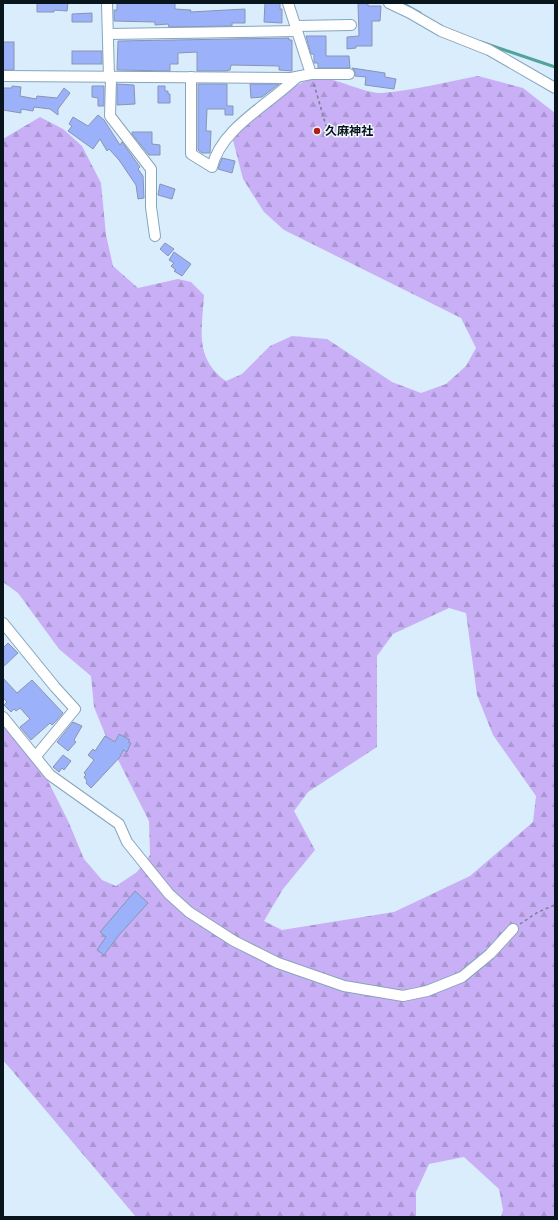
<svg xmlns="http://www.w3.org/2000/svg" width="558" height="1220" font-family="Signika,'Noto Sans JP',sans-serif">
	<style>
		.forest { fill: url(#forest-firs); fill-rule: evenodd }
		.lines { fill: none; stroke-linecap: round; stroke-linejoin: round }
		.stream { stroke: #52a49a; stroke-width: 3 }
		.building { fill: #9bb2fa; stroke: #8994b3 }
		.street-casing { stroke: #86a5bc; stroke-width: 12 }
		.path { stroke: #73838f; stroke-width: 1.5; stroke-dasharray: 3 3; stroke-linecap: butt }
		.street { stroke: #fff; stroke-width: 10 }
		.poi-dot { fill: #af1f13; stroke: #f2f9fe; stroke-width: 1.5 }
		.labels { text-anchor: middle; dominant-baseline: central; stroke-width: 3; stroke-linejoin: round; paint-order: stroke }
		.poi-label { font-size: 12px; font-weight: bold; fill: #09151d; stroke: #f2f9fe; text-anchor: start }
	</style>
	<defs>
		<pattern id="forest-firs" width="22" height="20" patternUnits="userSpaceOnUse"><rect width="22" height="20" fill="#c8aff6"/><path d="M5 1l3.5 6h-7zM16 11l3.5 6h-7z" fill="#aa96d2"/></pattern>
	</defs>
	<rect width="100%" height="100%" fill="#daedfc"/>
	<!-- forest -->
	<path class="forest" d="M478 76 523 88 555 113V1217H501L503 1210 499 1189 464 1157 429 1164 416 1192V1217H136L3 1060V713L28 741 69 823 84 859 102 880 116 886 137 872 150 855 149 821 105 734 94 707 91 676 59 649 18 593 3 582V139L40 117 63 129 82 146 101 183 106 235 113 266 138 288 178 279 191 282 204 295C202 330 194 358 226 381L242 374 270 346 292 336 327 339 392 382 421 393 446 384 466 366 476 348 461 318 284 230 264 212 243 179 233 140C248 120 297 75 323 78 340 80 367 94 382 93 414 90 447 82 478 76ZM449 608 466 613 477 695 493 735 536 796 533 822 470 876 394 912 282 930 264 921 283 889 315 850 294 811 308 792 377 747V656L393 634Z"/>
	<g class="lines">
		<!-- stream -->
		<g class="stream">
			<path d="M402 3 420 13"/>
			<path d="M481 42 555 67"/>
		</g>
	</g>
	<!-- building -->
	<g class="building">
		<path d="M37 3H68L67 11 54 10V12H37Z"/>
		<path d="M117 3H175V9L191 10 190 12 245 9V23H232V26L169 27 168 24 155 25V22L114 21V10H117Z"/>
		<path d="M265 3H280V9H282V23L264 22Z"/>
		<path d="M358 3H368V6H381L380 21H372V46H356V48L347 49V37L359 36Z"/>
		<path d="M92 13V22H72V14Z"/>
		<path d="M306 36H326V56H349L350 68H318V63H314V54H311Z"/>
		<path d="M289 38V40H292V71L279 70V66L231 65 230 70 226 71H197V52L178 53V64H170V71L117 70 118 41Z"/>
		<rect x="3" y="42" width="11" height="28"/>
		<rect x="72" y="51" width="30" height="13"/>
		<path d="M352 68 385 73V77L396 79 394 89 365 85 366 77 355 76V71Z"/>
		<path d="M117 84 134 85 135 104 117 105Z"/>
		<path d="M198 84H227V106H233V115H225V109H207L206 131H211L210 153H202L198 150Z"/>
		<path d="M250 84H279L262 97 251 98Z"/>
		<path d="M12 86 21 87 20 96 36 99 37 96 57 98 64 88 70 93 58 109V115L50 109 34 107 33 111 21 109V113L3 110V88H12Z"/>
		<path d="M92 86H104V106H98V98L92 97Z"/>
		<path d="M158 86H165V91H168V94H170V103H158Z"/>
		<path d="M98 115 104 120 120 145 122 142 140 167 138 169 143 176 144 198 138 199 136 185 119 160 109 149 107 151 100 139 93 149 68 131 72 126 69 124 73 117 88 126Z"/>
		<path d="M132 132H152V144L160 145V155H149L132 134Z"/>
		<path d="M222 158 235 161 232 173 218 169Z"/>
		<path d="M160 184 175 189 172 199 158 195Z"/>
		<path d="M165 243 174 249 168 256 160 249Z"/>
		<path d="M174 252 191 264 182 276 174 271 176 270 171 266 174 263 169 260Z"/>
		<path d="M8 643 18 653 3 667V648Z"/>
		<path d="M3 678 17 693 32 680 63 713 56 721 52 725 50 723 31 740 20 727 30 719 20 708 16 711 14 709 11 712 4 705 7 702 3 698Z"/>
		<path d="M73 722 82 726 74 740 76 742 68 751 57 742Z"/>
		<path d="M119 734 130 740 128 742 131 743 127 752 123 750 120 757 91 788 86 783 87 781 84 777 86 775 84 773 94 760 88 755 93 749 95 751 105 736 115 742Z"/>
		<path d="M63 755 71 761 64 770 62 768 59 772 53 767Z"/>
		<path d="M135 891 148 903 119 935 104 955 97 950 106 937 100 932Z"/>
	</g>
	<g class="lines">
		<defs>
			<g id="street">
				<path d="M107 3 109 78"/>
				<path d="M389 3 410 13 441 31 489 50 555 88"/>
				<path d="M296 26 351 25"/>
				<path d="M108 34 297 31"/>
				<path d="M311 74H349"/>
				<path d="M3 76 291 78 311 74 288 3"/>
				<path d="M191 77V154L212 167C221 128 270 104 297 77"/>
				<path d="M111 78 110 116 151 169V207L155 236"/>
				<path d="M3 623 55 687 75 709 36 756"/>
				<path d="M3 717 50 775 119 824 127 842 169 894 189 912 234 941 278 963 344 986 403 996 427 991 462 977 490 954 513 929"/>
			</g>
		</defs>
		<!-- street casing -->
		<use href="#street" class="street-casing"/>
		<!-- path -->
		<g class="path">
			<path d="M314 84 326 126"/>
			<path d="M520 924 538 912 555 905"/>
		</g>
		<!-- street -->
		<use href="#street" class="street"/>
	</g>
	<!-- markers -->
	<circle class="poi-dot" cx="317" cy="131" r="4"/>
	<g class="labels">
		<!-- poi labels -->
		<g class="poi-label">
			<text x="325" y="131">久麻神社</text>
		</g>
	</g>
	<!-- border -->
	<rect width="558" height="1220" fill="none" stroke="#09151d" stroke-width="8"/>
</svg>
